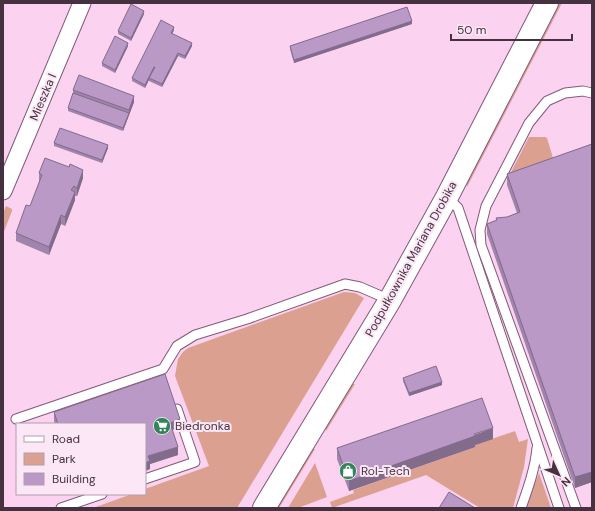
<svg xmlns="http://www.w3.org/2000/svg" width="595" height="511" font-family="'DM Sans',sans-serif">
	<style>
		.green { fill: #dba090 }
		.lines { fill: none; stroke-linecap: round; stroke-linejoin: round }
		.lane-casing { stroke: #845879; stroke-width: 11 }
		.street-casing { stroke: #845879; stroke-width: 19 }
		.secondary-casing { stroke: #845879; stroke-width: 24 }
		.lane { stroke: #fff; stroke-width: 9 }
		.street { stroke: #fff; stroke-width: 17 }
		.secondary { stroke: #fff; stroke-width: 22 }
		.wall { fill: #a084ab }
		.shaded-wall { fill: #826b8b }
		.building { fill: #ba99c7; stroke: #826b8b }
		.labels { text-anchor: middle; dominant-baseline: central; stroke-width: 4; stroke-linejoin: round; paint-order: stroke }
		.street-label { font-size: 12px; fill: #45313f; stroke: #fbe7f5 }
		.poi-label { font-size: 12px; fill: #45313f; stroke: #fbe7f5; text-anchor: start }
	</style>
	<rect width="100%" height="100%" fill="#fbd2f0"/>
	<!-- green -->
	<g class="green">
		<path d="M556 3H562L467 187V179Z"/>
		<path d="M529 137H545L547 138 556 168 508 178Z"/>
		<path d="M6 206 12 209V211L3 234V213Z"/>
		<path d="M344 292 355 293 364 298 237 508H93L132 494H145V489L209 466 175 376 178 359 183 352 188 348Z"/>
		<path d="M351 384H355L326 431 325 428Z"/>
		<path d="M515 431 519 442 528 439 524 467 513 508H480L426 475 332 508 330 502 354 493 353 490 475 447 474 445Z"/>
		<path d="M312 449H315L279 508H274Z"/>
		<path d="M315 463 327 497 298 508H288Z"/>
		<path d="M539 473 551 508H525Z"/>
	</g>
	<g class="lines">
		<defs>
			<g id="lane">
				<path d="M447 197 458 208 559 508"/>
				<path d="M16 419 163 369 177 346 195 335 247 319 345 284 360 287 390 300"/>
				<path d="M145 479 195 462 177 409"/>
				<path d="M61 508 102 494"/>
				<path d="M521 508C528 488 535 469 537 448"/>
				<path d="M576 508 481 245 480 230 486 206 529 123 547 101 565 93 583 91 592 93"/>
			</g>
			<path id="street" d="M3 191 82 3"/>
			<path id="secondary" d="M264 508 390 300 447 197 547 3"/>
		</defs>
		<!-- lane casing -->
		<use href="#lane" class="lane-casing"/>
		<!-- street casing -->
		<use href="#street" class="street-casing"/>
		<!-- secondary casing -->
		<use href="#secondary" class="secondary-casing"/>
		<!-- lane -->
		<use href="#lane" class="lane"/>
		<!-- street -->
		<use href="#street" class="street"/>
		<!-- secondary -->
		<use href="#secondary" class="secondary"/>
	</g>
	<!-- wall -->
	<g class="wall">
		<path d="M144 14 131 41 118 34V31Z"/>
		<path d="M412 24 294 63 290 49V46Z"/>
		<path d="M174 30 172 34 192 46 185 59 178 56 162 87 149 81V79L145 88 132 81V78Z"/>
		<path d="M128 46 115 73 102 66V63Z"/>
		<path d="M73 90 134 102 123 131 68 111V108L73 93Z"/>
		<path d="M54 143 108 148 102 163 54 146Z"/>
		<path d="M592 144V482L575 488 487 234V224L496 220V218L507 217 517 213 507 185V174Z"/>
		<path d="M39 173 83 178 77 196H75V200L65 226 61 224 49 255 16 241V233L30 206 39 182Z"/>
		<path d="M403 378 442 385 409 396 403 381Z"/>
		<path d="M54 412 180 427 172 430 178 455 150 464V469L145 471V424H55L54 421Z"/>
		<path d="M493 439 475 445V447L349 491 337 459V448Z"/>
	</g>
	<!-- shaded-wall -->
	<g class="shaded-wall">
		<path d="M144 11V14L131 41V38Z"/>
		<path d="M412 21V24L294 63V60Z"/>
		<path d="M174 27V30L171 36V33Z"/>
		<path d="M128 43V46L115 73V70Z"/>
		<path d="M192 43V46L185 59V56Z"/>
		<path d="M178 53V56L162 87V84Z"/>
		<path d="M154 67V70L145 88V85Z"/>
		<path d="M134 96V102L123 131V128L129 113V110Z"/>
		<path d="M108 145V148L102 163V160Z"/>
		<path d="M83 170V178L77 196V188Z"/>
		<path d="M75 192V200L65 226V217Z"/>
		<path d="M61 215V224L49 255V247Z"/>
		<path d="M442 382V385L409 396V393Z"/>
		<path d="M180 419V427L170 431V423Z"/>
		<path d="M493 428V439L475 445V447L349 491V481Z"/>
		<path d="M178 447V455L150 464V469L145 471V463L148 456Z"/>
		<path d="M592 472V482L575 488V477Z"/>
	</g>
	<!-- building -->
	<g class="building">
		<path d="M131 4 144 11 131 38 118 31Z"/>
		<path d="M407 7 412 21 294 60 290 46Z"/>
		<path d="M161 20 174 27 171 33 192 43 185 56 178 53 162 84 149 78 155 67H154L145 85 132 78Z"/>
		<path d="M115 36 128 43 115 70 102 63Z"/>
		<path d="M79 75 134 96 129 110 73 90Z"/>
		<path d="M73 93 129 113 123 128 68 108Z"/>
		<path d="M60 128 108 145 102 160 54 143Z"/>
		<path d="M592 144V472L575 477 487 224 497 220 496 218 507 217 520 212 507 174Z"/>
		<path d="M45 158 69 167 70 164 83 170 77 188 74 186 71 190 75 192 65 217 61 215 49 247 16 233 26 205 30 206 42 175 39 173Z"/>
		<path d="M436 366 442 382 409 393 403 378Z"/>
		<path d="M165 374 180 419 170 423 178 447 148 456 150 461 145 463V424H58L54 412Z"/>
		<path d="M482 398 493 428 474 434 475 436 349 481 337 448Z"/>
		<path d="M449 492 475 508H439Z"/>
	</g>
	<!-- icons -->
	<defs>
		<symbol id="supermarket-disc" viewBox="-11 -11 22 22"><circle r="9.5" fill="#328558" stroke="#fbe7f5"/><path d="M-6-5.5h2.5l.6 2H6L4.5 2H-2.5L-4.4-4H-6ZM-1.5 3.2a1.3 1.3 0 1 0 .1 0ZM3 3.2a1.3 1.3 0 1 0 .1 0Z" fill="#fff"/></symbol>
		<symbol id="shop-disc" viewBox="-11 -11 22 22"><circle r="9.5" fill="#328558" stroke="#fbe7f5"/><path d="M-5-2.5h2.3a2.7 3.5 0 0 1 5.4 0H5L5.5 6h-11ZM-1.5-2.5h3a1.5 2.3 0 0 0-3 0Z" fill="#fff"/></symbol>
	</defs>
	<g fill-rule="evenodd">
		<use href="#supermarket-disc" x="152" y="416" width="20" height="20"/>
		<use href="#shop-disc" x="338" y="461" width="20" height="20"/>
	</g>
	<g class="labels">
		<!-- street labels -->
		<g class="street-label">
			<text transform="translate(43 97) rotate(-67)">Mieszka I</text>
			<text transform="translate(411 259) rotate(-61)">Podpułkownika Mariana Drobika</text>
		</g>
		<!-- poi labels -->
		<g class="poi-label">
			<text x="175" y="426">Biedronka</text>
			<text x="361" y="471">Rol-Tech</text>
		</g>
	</g>
	<!-- border -->
	<rect width="595" height="511" fill="none" stroke="#45313f" stroke-width="8"/>
	<!-- legend -->
	<rect x="16" y="423" width="130" height="72" fill="#fbe7f5" stroke="#b29eac"/>
	<rect x="24" y="436" width="20" height="6" fill="#ffffff" stroke="#b29eac"/>
	<text x="52" y="443" font-size="12" fill="#45313f">Road</text>
	<rect x="24" y="453" width="20" height="12" fill="#dba090" stroke="#b29eac"/>
	<text x="52" y="463" font-size="12" fill="#45313f">Park</text>
	<rect x="24" y="473" width="20" height="12" fill="#ba99c7" stroke="#b29eac"/>
	<text x="52" y="483" font-size="12" fill="#45313f">Building</text>
	<!-- north arrow -->
	<g transform="translate(559 475) rotate(134)" stroke="#fbe7f5" stroke-width="3" paint-order="stroke">
	<path d="M0-3L7 15L0 10L-7 15Z" fill="#45313f"/>
	<text y="-6" font-size="11" font-weight="bold" text-anchor="middle" fill="#45313f">N</text>
	</g>
	<!-- scale -->
	<path d="M451 34v6h121v-6" fill="none" stroke="#45313f" stroke-width="2"/>
	<text x="457" y="34" font-size="12" fill="#45313f" stroke="#fbe7f5" stroke-width="3" paint-order="stroke">50 m</text>
</svg>
